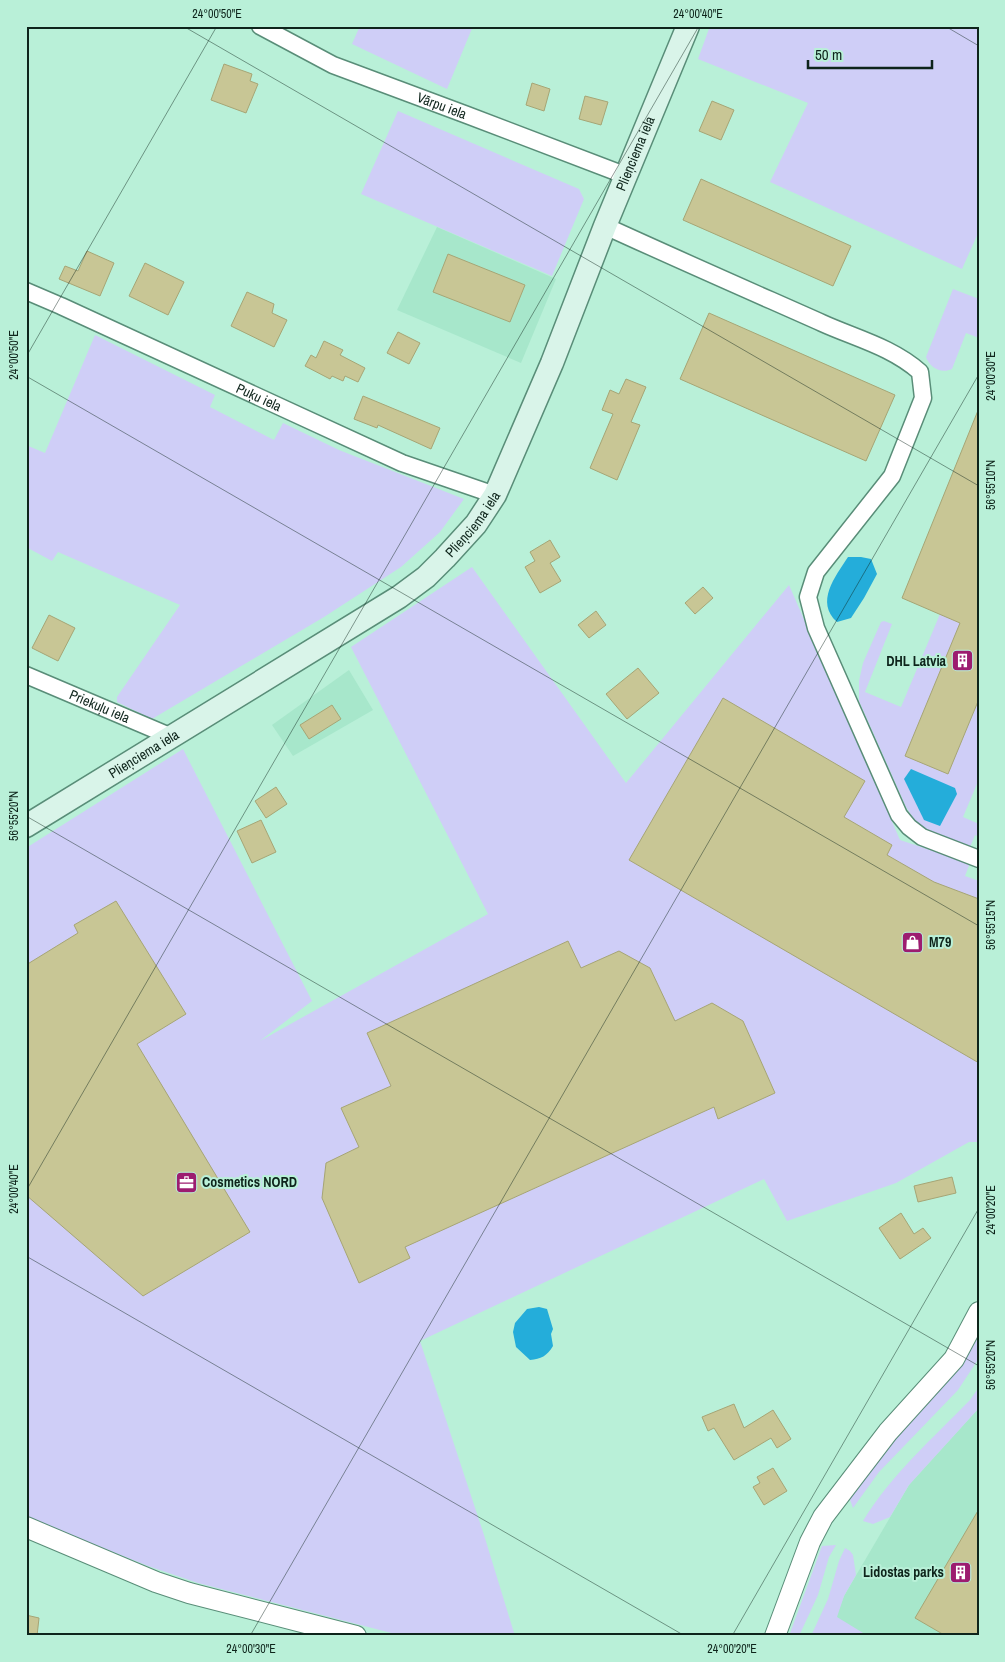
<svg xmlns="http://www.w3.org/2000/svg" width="1005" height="1662" font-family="'Archivo Narrow',sans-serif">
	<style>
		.built { fill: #a7e7cb }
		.green { fill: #cfcef7 }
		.water { fill: #24adda }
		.building { fill: #c8c695; stroke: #a6a575 }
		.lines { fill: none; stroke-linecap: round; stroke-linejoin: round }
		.minor-casing { stroke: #598d78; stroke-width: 19 }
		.tertiary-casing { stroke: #598d78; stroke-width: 22 }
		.secondary-casing { stroke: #598d78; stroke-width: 25 }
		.minor { stroke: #fff; stroke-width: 16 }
		.tertiary { stroke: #fff; stroke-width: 20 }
		.secondary { stroke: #d9f4e9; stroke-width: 22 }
		.ticks { fill: none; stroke: #0e241b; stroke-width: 1; stroke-opacity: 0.45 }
		.labels { text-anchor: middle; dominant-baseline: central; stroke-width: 4; stroke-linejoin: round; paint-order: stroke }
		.street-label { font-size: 14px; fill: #0e241b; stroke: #b9f0d8 }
		.poi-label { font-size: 14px; font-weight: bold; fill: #0e241b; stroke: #b9f0d8; text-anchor: end }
		.neatline { fill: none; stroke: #0e241b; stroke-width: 2 }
		.ticks-label { font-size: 12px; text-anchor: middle; fill: #0e241b }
	</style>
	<rect width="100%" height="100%" fill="#b9f0d8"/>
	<!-- built -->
	<g class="built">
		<path d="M437 227 556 279 521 363 397 310Z"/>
		<path d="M349 670 373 710 293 756 272 725Z"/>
		<path d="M979 1408V1636H829L844 1596 909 1485Z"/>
	</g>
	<!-- green -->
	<g class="green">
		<path d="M360 26H473L447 89 352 44Z"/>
		<path d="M710 26H979V231L962 269 770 182 808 103 698 59Z"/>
		<path d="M398 111 579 189 584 199 552 276 361 194Z"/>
		<path d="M953 289 979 299V338L966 333 952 369C941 374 930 368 926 357Z"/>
		<path d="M95 335 215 395 210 407 274 440 283 423 339 450 464 499 440 532 401 567 324 617 152 719 117 702V697L180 605 58 552 52 561 26 547V445L45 453Z"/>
		<path d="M472 567 626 783 789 585 900 840 970 863 965 876 979 881V1142H969L896 1183 787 1221 764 1179 420 1341 484 1535 515 1636H403L198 1583 148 1566 26 1517V848L183 749 312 1001 260 1041 488 914 351 647Z"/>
		<path d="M940 614 960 623 979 699V779L963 817 979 824V837L975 835 970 847 919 827 906 807 859 701V681L863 663 881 622 884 621 892 624 865 692 901 707Z"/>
		<path d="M979 1328V1358L958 1390 879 1472 853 1508 849 1497Z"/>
		<path d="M979 1387V1408L909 1485 890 1517 873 1524 863 1521C891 1475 933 1438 970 1400Z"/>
		<path d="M836 1545 829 1557 818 1595 799 1636H789L822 1546Z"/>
		<path d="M845 1548 850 1551 853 1555 856 1575 844 1596 837 1617 868 1636H811L828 1599 839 1561Z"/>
	</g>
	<!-- water -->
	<g class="water">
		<path d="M848 557H861L871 559 877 574 864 598 851 618 837 622C815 602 835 577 848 557Z"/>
		<path d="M911 769 955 788 957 794 940 826 924 820 904 779Z"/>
		<path d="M539 1307 547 1309 553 1329 551 1334 553 1346C547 1356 541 1359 530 1360L516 1347 513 1332 515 1323 527 1309Z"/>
	</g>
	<!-- building -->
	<g class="building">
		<path d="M224 64 252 74 250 81 258 84 246 113 211 100Z"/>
		<path d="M532 83 550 89 544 111 526 105Z"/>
		<path d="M585 96 608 102 601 125 579 119Z"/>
		<path d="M712 101 734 110 721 140 699 131Z"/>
		<path d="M701 179 851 246 833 286 683 220Z"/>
		<path d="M87 251 114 263 100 296 59 279 65 266 78 271Z"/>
		<path d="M448 254 525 285 510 322 433 292Z"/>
		<path d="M145 263 184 282 168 315 129 296Z"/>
		<path d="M247 292 274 304 272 313 287 320 274 347 231 326Z"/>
		<path d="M709 313 895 395 866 461 680 379Z"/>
		<path d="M398 332 420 343 409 364 387 353Z"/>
		<path d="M324 341 343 350 340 355 365 368 358 382 345 376 343 381 332 376 330 379 305 366 311 355 316 358Z"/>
		<path d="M626 379 646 387 631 422 640 425 617 480 590 468 613 414 602 410 610 390 619 394Z"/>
		<path d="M363 396 440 428 431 449 378 425 377 428 354 419Z"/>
		<path d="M979 408V699L948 774 905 756 960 623 902 598Z"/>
		<path d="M550 540 560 557 550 563 561 581 540 593 525 567 535 561 530 552Z"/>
		<path d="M703 587 713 598 695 614 685 603Z"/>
		<path d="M596 611 606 625 589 638 578 625Z"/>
		<path d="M49 615 75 628 58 661 32 648Z"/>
		<path d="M638 668 659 693 627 719 606 694Z"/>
		<path d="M723 698 865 781 844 817 892 845 887 855 934 882 979 899V1063L629 860Z"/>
		<path d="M332 705 341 719 309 739 300 725Z"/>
		<path d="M276 787 287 804 266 818 255 801Z"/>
		<path d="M261 820 276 852 252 863 237 831Z"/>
		<path d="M116 901 186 1014 137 1044 250 1232 143 1296 26 1195V965L78 933 74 925Z"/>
		<path d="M568 941 581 968 619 951 650 968 675 1021 712 1003 743 1021 775 1093 718 1119 714 1107 405 1247 410 1258 359 1283 322 1198 326 1163 359 1147 341 1108 391 1086 367 1033Z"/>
		<path d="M952 1177 956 1193 918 1202 914 1186Z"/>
		<path d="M901 1213 914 1234 923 1228 931 1238 900 1259 879 1228Z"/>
		<path d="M734 1404 744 1428 773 1410 791 1439 777 1448 771 1438 734 1460 714 1428 708 1431 702 1417Z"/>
		<path d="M773 1468 787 1491 764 1505 753 1487 760 1483 757 1477Z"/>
		<path d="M979 1509V1636H946L915 1618Z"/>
		<path d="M26 1615 39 1618 37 1636H26Z"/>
	</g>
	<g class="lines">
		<defs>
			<g id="minor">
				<path id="s1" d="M260 26 333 65 467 115 627 176"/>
				<path d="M605 226C677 259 750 291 822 323 855 338 892 347 920 372L923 398 892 476 816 572 808 597 816 628 899 815 909 827 922 837 979 859"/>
				<path id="s2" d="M26 291 61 306 402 463 495 495"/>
				<path id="s3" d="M26 675 172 737"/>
			</g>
			<g id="tertiary">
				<path d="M26 1527 156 1582 189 1593 356 1636"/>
				<path d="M775 1636 810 1542 823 1517 888 1432 954 1359 979 1312"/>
			</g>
			<g id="secondary">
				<path id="s4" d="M26 826 399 597 426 577 445 558 476 524 495 495 552 363 605 226 688 26"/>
			</g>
		</defs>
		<!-- minor casing -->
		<use href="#minor" class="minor-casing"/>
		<!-- tertiary casing -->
		<use href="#tertiary" class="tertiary-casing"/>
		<!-- secondary casing -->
		<use href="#secondary" class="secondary-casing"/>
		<!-- minor -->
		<use href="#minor" class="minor"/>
		<!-- tertiary -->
		<use href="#tertiary" class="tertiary"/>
		<!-- secondary -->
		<use href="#secondary" class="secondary"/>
	</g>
	<!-- ticks -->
	<path class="ticks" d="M183 26 979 486M945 26 979 46M26 357 217 26M26 376 979 926M26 816 979 1366M26 1191 699 26M26 1256 685 1636M250 1636 979 374M732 1636 979 1208"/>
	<!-- icons -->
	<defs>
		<symbol id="building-square" viewBox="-11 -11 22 22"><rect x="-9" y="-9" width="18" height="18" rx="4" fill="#9c1c70" stroke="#b9f0d8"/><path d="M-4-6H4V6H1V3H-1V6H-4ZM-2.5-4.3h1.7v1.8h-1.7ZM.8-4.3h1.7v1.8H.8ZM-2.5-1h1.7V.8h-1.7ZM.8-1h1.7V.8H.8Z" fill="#fff"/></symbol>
		<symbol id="shop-square" viewBox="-11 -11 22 22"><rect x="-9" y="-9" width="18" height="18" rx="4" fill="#9c1c70" stroke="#b9f0d8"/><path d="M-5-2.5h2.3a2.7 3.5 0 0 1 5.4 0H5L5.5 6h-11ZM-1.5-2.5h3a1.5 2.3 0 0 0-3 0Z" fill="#fff"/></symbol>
		<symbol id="office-square" viewBox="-11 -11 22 22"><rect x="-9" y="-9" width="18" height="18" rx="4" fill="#9c1c70" stroke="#b9f0d8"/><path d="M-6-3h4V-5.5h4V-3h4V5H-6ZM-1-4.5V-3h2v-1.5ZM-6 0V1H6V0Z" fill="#fff"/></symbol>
	</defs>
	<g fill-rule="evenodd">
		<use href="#building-square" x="950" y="648" width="25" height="25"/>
		<use href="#shop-square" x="900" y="930" width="25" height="25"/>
		<use href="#office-square" x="174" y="1170" width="25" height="25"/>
		<use href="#building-square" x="948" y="1560" width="25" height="25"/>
	</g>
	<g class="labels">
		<!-- street labels -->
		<g class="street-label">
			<text stroke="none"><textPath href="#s1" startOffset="199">Vārpu iela</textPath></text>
			<text stroke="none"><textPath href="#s4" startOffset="948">Plieņciema iela</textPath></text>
			<text stroke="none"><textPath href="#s2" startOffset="256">Puķu iela</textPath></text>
			<text stroke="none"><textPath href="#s4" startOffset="542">Plieņciema iela</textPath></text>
			<text stroke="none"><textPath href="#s3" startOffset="80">Priekuļu iela</textPath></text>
			<text stroke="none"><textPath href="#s4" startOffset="138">Plieņciema iela</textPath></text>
		</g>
		<!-- poi labels -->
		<g class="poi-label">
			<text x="946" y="661">DHL Latvia</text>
			<text x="929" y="942" text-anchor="start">M79</text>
			<text x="202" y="1182" text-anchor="start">Cosmetics NORD</text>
			<text x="944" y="1572">Lidostas parks</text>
		</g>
	</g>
	<!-- border -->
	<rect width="1005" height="1662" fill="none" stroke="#b9f0d8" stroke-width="55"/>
	<!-- scale -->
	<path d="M808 60v8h124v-8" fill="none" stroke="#0e241b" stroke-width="2.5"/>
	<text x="815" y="60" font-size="15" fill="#0e241b" stroke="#b9f0d8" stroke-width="4" paint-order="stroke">50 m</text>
	<rect x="28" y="28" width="950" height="1606" class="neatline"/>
	<g class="ticks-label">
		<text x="217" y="18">24°00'50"E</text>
		<text x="698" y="18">24°00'40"E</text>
		<text transform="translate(14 355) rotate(-90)" y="4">24°00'50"E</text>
		<text transform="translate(991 376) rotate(-90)" y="4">24°00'30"E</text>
		<text transform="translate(991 485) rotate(-90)" y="4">56°55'10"N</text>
		<text transform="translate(14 816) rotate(-90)" y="4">56°55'20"N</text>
		<text transform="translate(991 925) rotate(-90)" y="4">56°55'15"N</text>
		<text transform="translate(14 1189) rotate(-90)" y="4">24°00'40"E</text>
		<text transform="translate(991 1210) rotate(-90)" y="4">24°00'20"E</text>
		<text transform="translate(991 1365) rotate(-90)" y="4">56°55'20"N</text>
		<text x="251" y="1653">24°00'30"E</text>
		<text x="732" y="1653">24°00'20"E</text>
	</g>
</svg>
